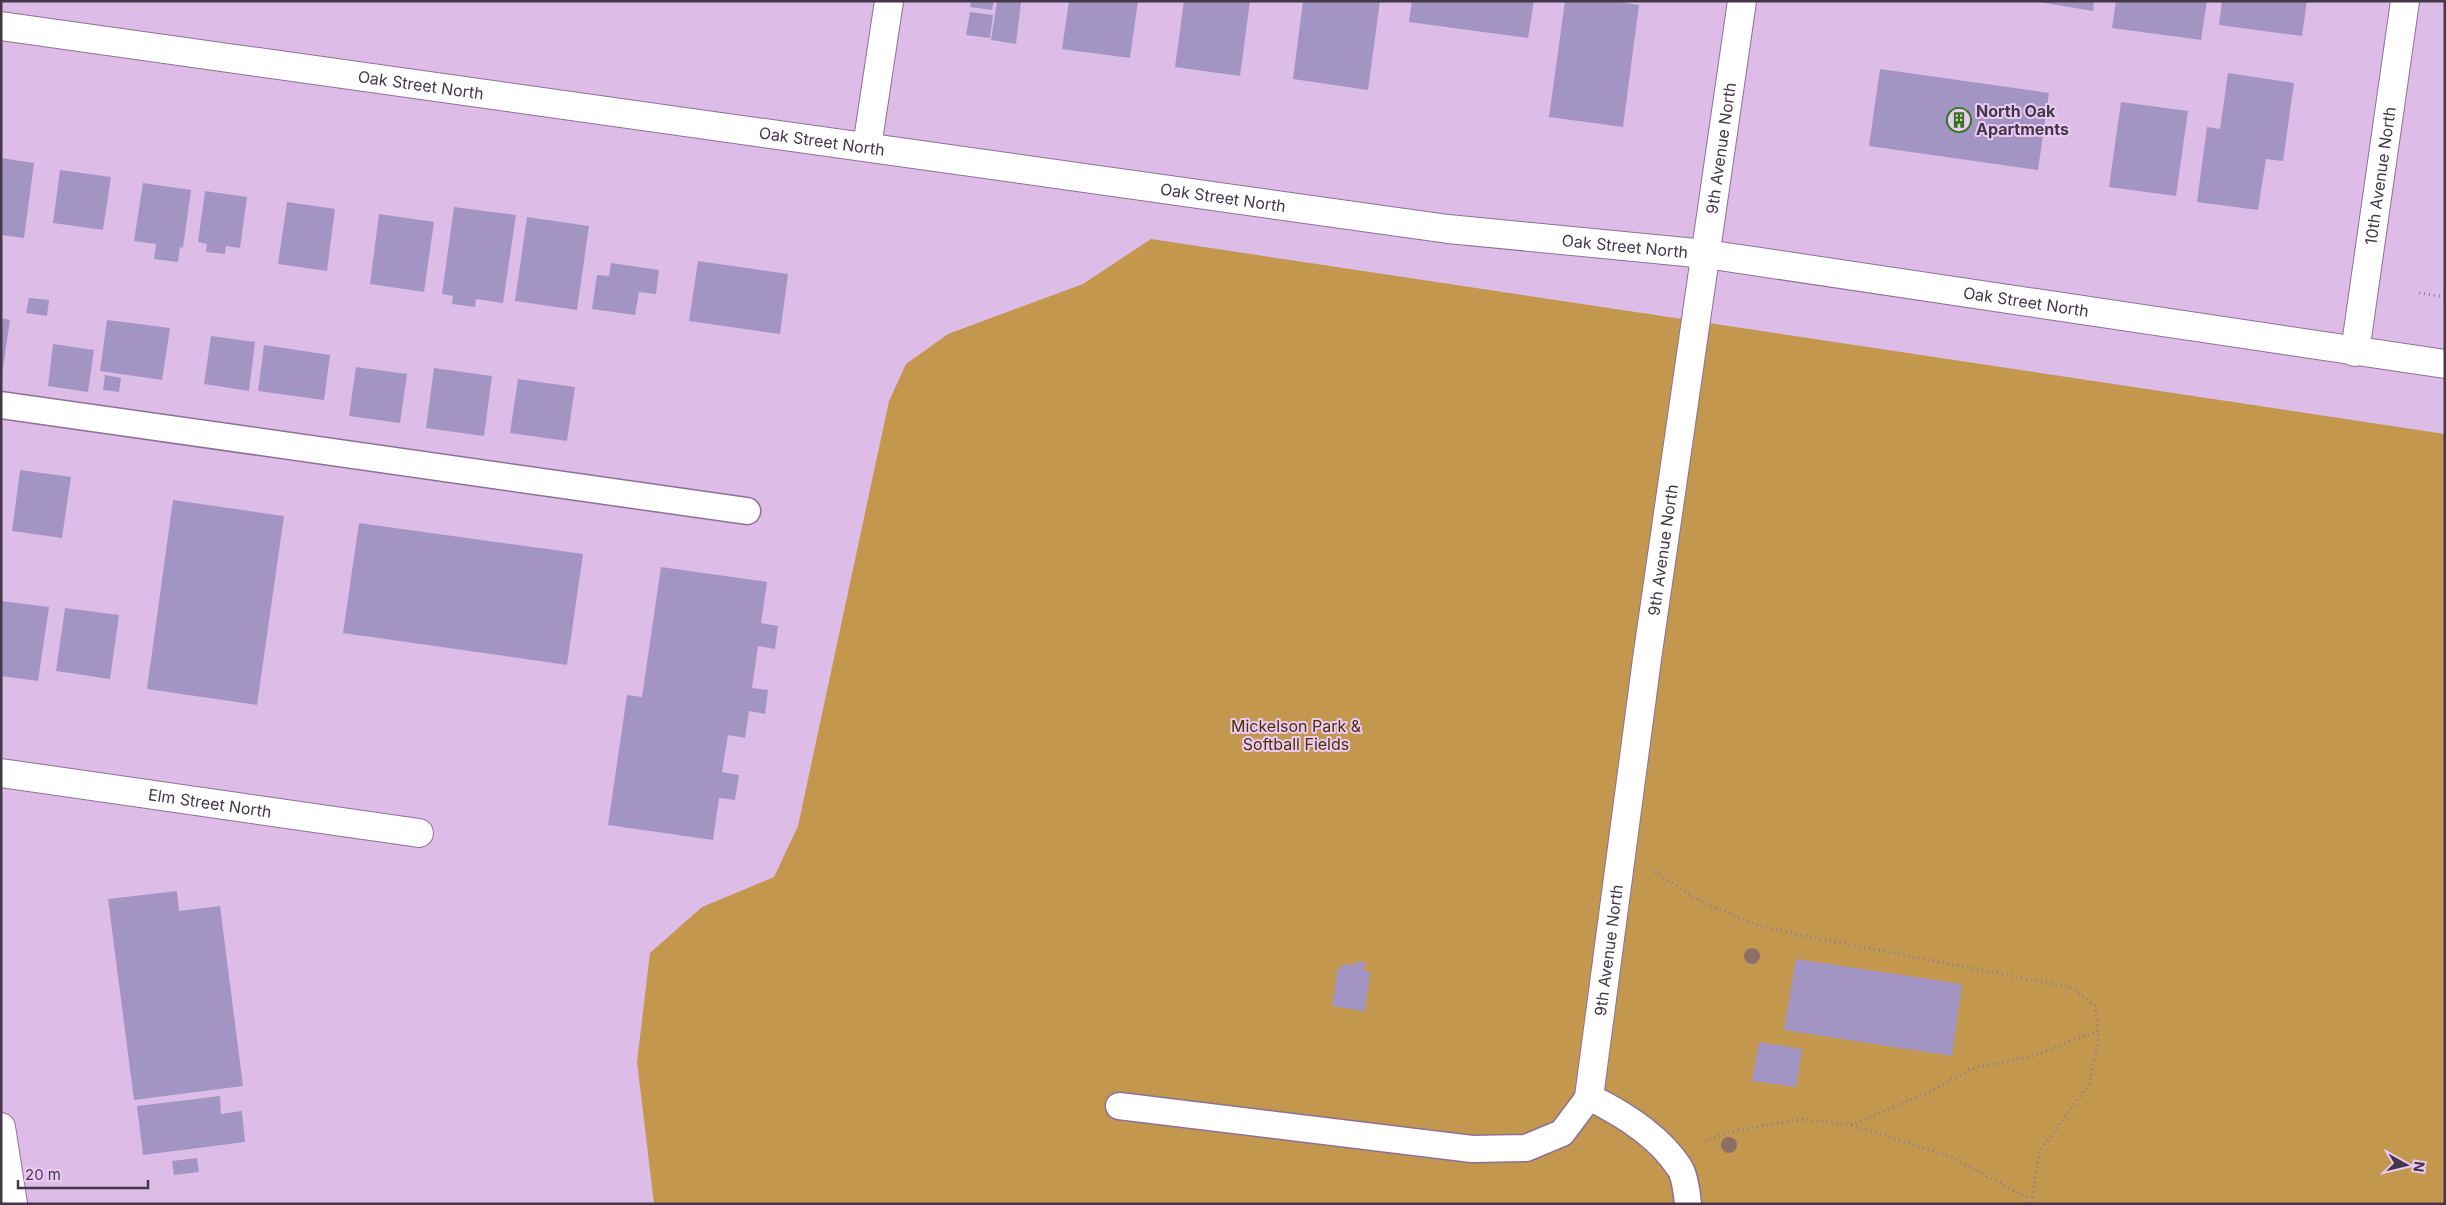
<svg xmlns="http://www.w3.org/2000/svg" width="2446" height="1205" font-family="Inter,sans-serif">
	<style>
		.green { fill: #c3974d }
		.building { fill: #a395c3 }
		.lines { fill: none; stroke-linecap: round; stroke-linejoin: round }
		.service-casing { stroke: #8e7097; stroke-width: 29 }
		.minor-casing { stroke: #8e7097; stroke-width: 30 }
		.path { stroke: #907a97; stroke-width: 3; stroke-dasharray: 1 4; stroke-linecap: butt }
		.service { stroke: #fff; stroke-width: 26 }
		.minor { stroke: #fff; stroke-width: 28 }
		.tree { fill: #8c7068 }
		.labels { text-anchor: middle; dominant-baseline: central; stroke-width: 4; stroke-linejoin: round; paint-order: stroke }
		.street-label { font-size: 16px; fill: #443748; stroke: #ebcaf5 }
		.poi-label { font-size: 16px; font-weight: bold; fill: #443748; stroke: #ebcaf5; text-anchor: start }
		.park-label { font-size: 16px; fill: #493100; stroke: #ebcaf5 }
	</style>
	<rect width="100%" height="100%" fill="#ddbde7"/>
	<!-- green -->
	<path class="green" d="M1151 239 2445 434V1204H654L637 1062 650 953 702 907 774 877 798 826 889 401 906 364 948 334 1083 284Z"/>
	<!-- building -->
	<g class="building">
		<path d="M971 1H994L992 10 970 7Z"/>
		<path d="M997 1 1021 2 1016 44 991 40Z"/>
		<path d="M1069 1H1138L1130 58 1062 49Z"/>
		<path d="M1184 1H1250L1240 76 1175 67Z"/>
		<path d="M1303 1H1380L1368 90 1293 79Z"/>
		<path d="M1412 1H1534L1528 38 1409 22Z"/>
		<path d="M1565 1H1613L1639 5 1623 127 1549 117Z"/>
		<path d="M2033 1H2094L2093 11Z"/>
		<path d="M2116 1H2207L2201 40 2112 28Z"/>
		<path d="M2222 1H2307L2302 36 2219 25Z"/>
		<path d="M970 12 993 15 990 38 966 35Z"/>
		<path d="M1880 69 2049 93 2038 170 1869 146Z"/>
		<path d="M2228 73 2294 83 2283 161 2266 159 2258 210 2197 202 2207 127 2220 129Z"/>
		<path d="M2121 102 2188 111 2176 196 2109 187Z"/>
		<path d="M1 158 34 163 24 238 1 235Z"/>
		<path d="M60 170 111 177 103 230 53 223Z"/>
		<path d="M143 183 191 190 183 248 180 247 178 262 154 259 156 244 134 241Z"/>
		<path d="M205 191 247 197 240 248 226 246 225 254 206 252 207 244 198 242Z"/>
		<path d="M287 202 335 209 327 271 278 264Z"/>
		<path d="M454 207 516 215 503 303 476 299 475 307 452 304 453 296 442 294Z"/>
		<path d="M379 214 434 222 424 292 370 284Z"/>
		<path d="M527 217 589 226 577 310 515 301Z"/>
		<path d="M698 261 788 274 780 334 689 321Z"/>
		<path d="M611 263 659 270 656 294 639 292 635 315 592 309 597 275 609 276Z"/>
		<path d="M29 298 49 300 47 316 26 313Z"/>
		<path d="M1 318 10 320 2 375H1Z"/>
		<path d="M107 320 170 328 162 380 100 371Z"/>
		<path d="M211 336 255 342 249 391 204 384Z"/>
		<path d="M53 344 94 350 88 392 48 386Z"/>
		<path d="M264 345 330 355 324 400 258 391Z"/>
		<path d="M356 367 407 374 400 423 349 416Z"/>
		<path d="M434 368 492 376 484 436 426 428Z"/>
		<path d="M105 375 121 378 119 392 103 390Z"/>
		<path d="M518 379 575 387 567 441 510 433Z"/>
		<path d="M20 470 71 477 62 538 12 531Z"/>
		<path d="M173 500 284 516 257 705 147 689Z"/>
		<path d="M359 523 583 554 567 665 343 633Z"/>
		<path d="M661 567 767 582 761 623 778 626 775 649 758 646 752 688 768 690 765 714 749 711 745 738 728 735 722 772 739 775 735 800 719 798 713 840 608 825 627 695 642 697Z"/>
		<path d="M1 601 49 607 38 681 1 676Z"/>
		<path d="M65 608 119 615 110 679 56 671Z"/>
		<path d="M177 891 179 911 220 906 243 1086 134 1100 108 899Z"/>
		<path d="M1796 959 1962 984 1952 1056 1784 1030Z"/>
		<path d="M1356 961 1365 962 1364 971 1370 972 1365 1011 1332 1006 1338 967 1342 968 1343 964 1356 965Z"/>
		<path d="M1759 1042 1802 1049 1796 1087 1752 1081Z"/>
		<path d="M220 1096 221 1114 242 1111 245 1142 143 1155 137 1106Z"/>
		<path d="M197 1158 199 1172 174 1175 172 1161Z"/>
	</g>
	<g class="lines">
		<defs>
			<g id="service">
				<path d="M1 405 747 511"/>
				<path d="M1119 1106 1472 1149 1526 1148 1562 1133 1589 1097C1622 1113 1658 1135 1679 1167 1685 1175 1687 1194 1688 1204"/>
			</g>
			<g id="minor">
				<path id="s1" d="M1 26 1448 229 1706 254 2445 364"/>
				<path d="M867 147 889 1"/>
				<path id="s2" d="M2355 352 2405 1"/>
				<path id="s3" d="M1 773 419 833"/>
				<path id="s4" d="M1589 1097 1647 659 1742 1"/>
				<path d="M1 1127 13 1204"/>
			</g>
		</defs>
		<!-- service casing -->
		<use href="#service" class="service-casing"/>
		<!-- minor casing -->
		<use href="#minor" class="minor-casing"/>
		<!-- path -->
		<g class="path">
			<path d="M2419 293 2445 297"/>
			<path d="M1655 872 1700 901 1756 925 1815 938 2069 987 2095 1005 2099 1039 2089 1084 2039 1152 2031 1204"/>
			<path d="M1851 1125 1932 1091 1970 1069 2032 1056 2098 1031"/>
			<path d="M1705 1142 1727 1132 1801 1119 1851 1125 1951 1157 2030 1199"/>
		</g>
		<!-- service -->
		<use href="#service" class="service"/>
		<!-- minor -->
		<use href="#minor" class="minor"/>
	</g>
	<!-- trees -->
	<g class="tree">
		<circle cx="1752" cy="956" r="8"/>
		<circle cx="1729" cy="1145" r="8"/>
	</g>
	<!-- icons -->
	<defs>
		<symbol id="building-ring" viewBox="-11 -11 22 22"><circle r="9.5" fill="#ebcaf5" stroke="#337615" stroke-width="1.5"/><path d="M-4-6H4V6H1V3H-1V6H-4ZM-2.5-4.3h1.7v1.8h-1.7ZM.8-4.3h1.7v1.8H.8ZM-2.5-1h1.7V.8h-1.7ZM.8-1h1.7V.8H.8Z" fill="#337615"/></symbol>
	</defs>
	<g fill-rule="evenodd">
		<use href="#building-ring" x="1945" y="106" width="28" height="28"/>
	</g>
	<g class="labels">
		<!-- street labels -->
		<g class="street-label">
			<text stroke="none"><textPath href="#s1" startOffset="424">Oak Street North</textPath></text>
			<text stroke="none"><textPath href="#s1" startOffset="829">Oak Street North</textPath></text>
			<text stroke="none"><textPath href="#s4" startOffset="958">9th Avenue North</textPath></text>
			<text stroke="none"><textPath href="#s2" startOffset="178">10th Avenue North</textPath></text>
			<text stroke="none"><textPath href="#s1" startOffset="1234">Oak Street North</textPath></text>
			<text stroke="none"><textPath href="#s1" startOffset="1639">Oak Street North</textPath></text>
			<text stroke="none"><textPath href="#s1" startOffset="2044">Oak Street North</textPath></text>
			<text stroke="none"><textPath href="#s4" startOffset="552">9th Avenue North</textPath></text>
			<text stroke="none"><textPath href="#s3" startOffset="211">Elm Street North</textPath></text>
			<text stroke="none"><textPath href="#s4" startOffset="148">9th Avenue North</textPath></text>
		</g>
		<!-- poi labels -->
		<g class="poi-label">
			<text x="1976" y="111">North Oak<tspan x="1976" dy="18">Apartments</tspan></text>
		</g>
		<!-- park labels -->
		<g class="park-label">
			<text x="1296" y="726">Mickelson Park &amp;<tspan x="1296" dy="18">Softball Fields</tspan></text>
		</g>
	</g>
	<!-- border -->
	<rect width="2446" height="1205" fill="none" stroke="#443748" stroke-width="5"/>
	<!-- north arrow -->
	<g transform="translate(2406 1165) rotate(98)" stroke="#ebcaf5" stroke-width="4" paint-order="stroke">
	<path d="M0-4L9 19L0 12L-9 19Z" fill="#443748"/>
	<text y="-8" font-size="14" font-weight="bold" text-anchor="middle" fill="#443748">N</text>
	</g>
	<!-- scale -->
	<path d="M18 1180v8h130v-8" fill="none" stroke="#443748" stroke-width="2.5"/>
	<text x="25" y="1180" font-size="15" fill="#443748" stroke="#ebcaf5" stroke-width="4" paint-order="stroke">20 m</text>
</svg>
